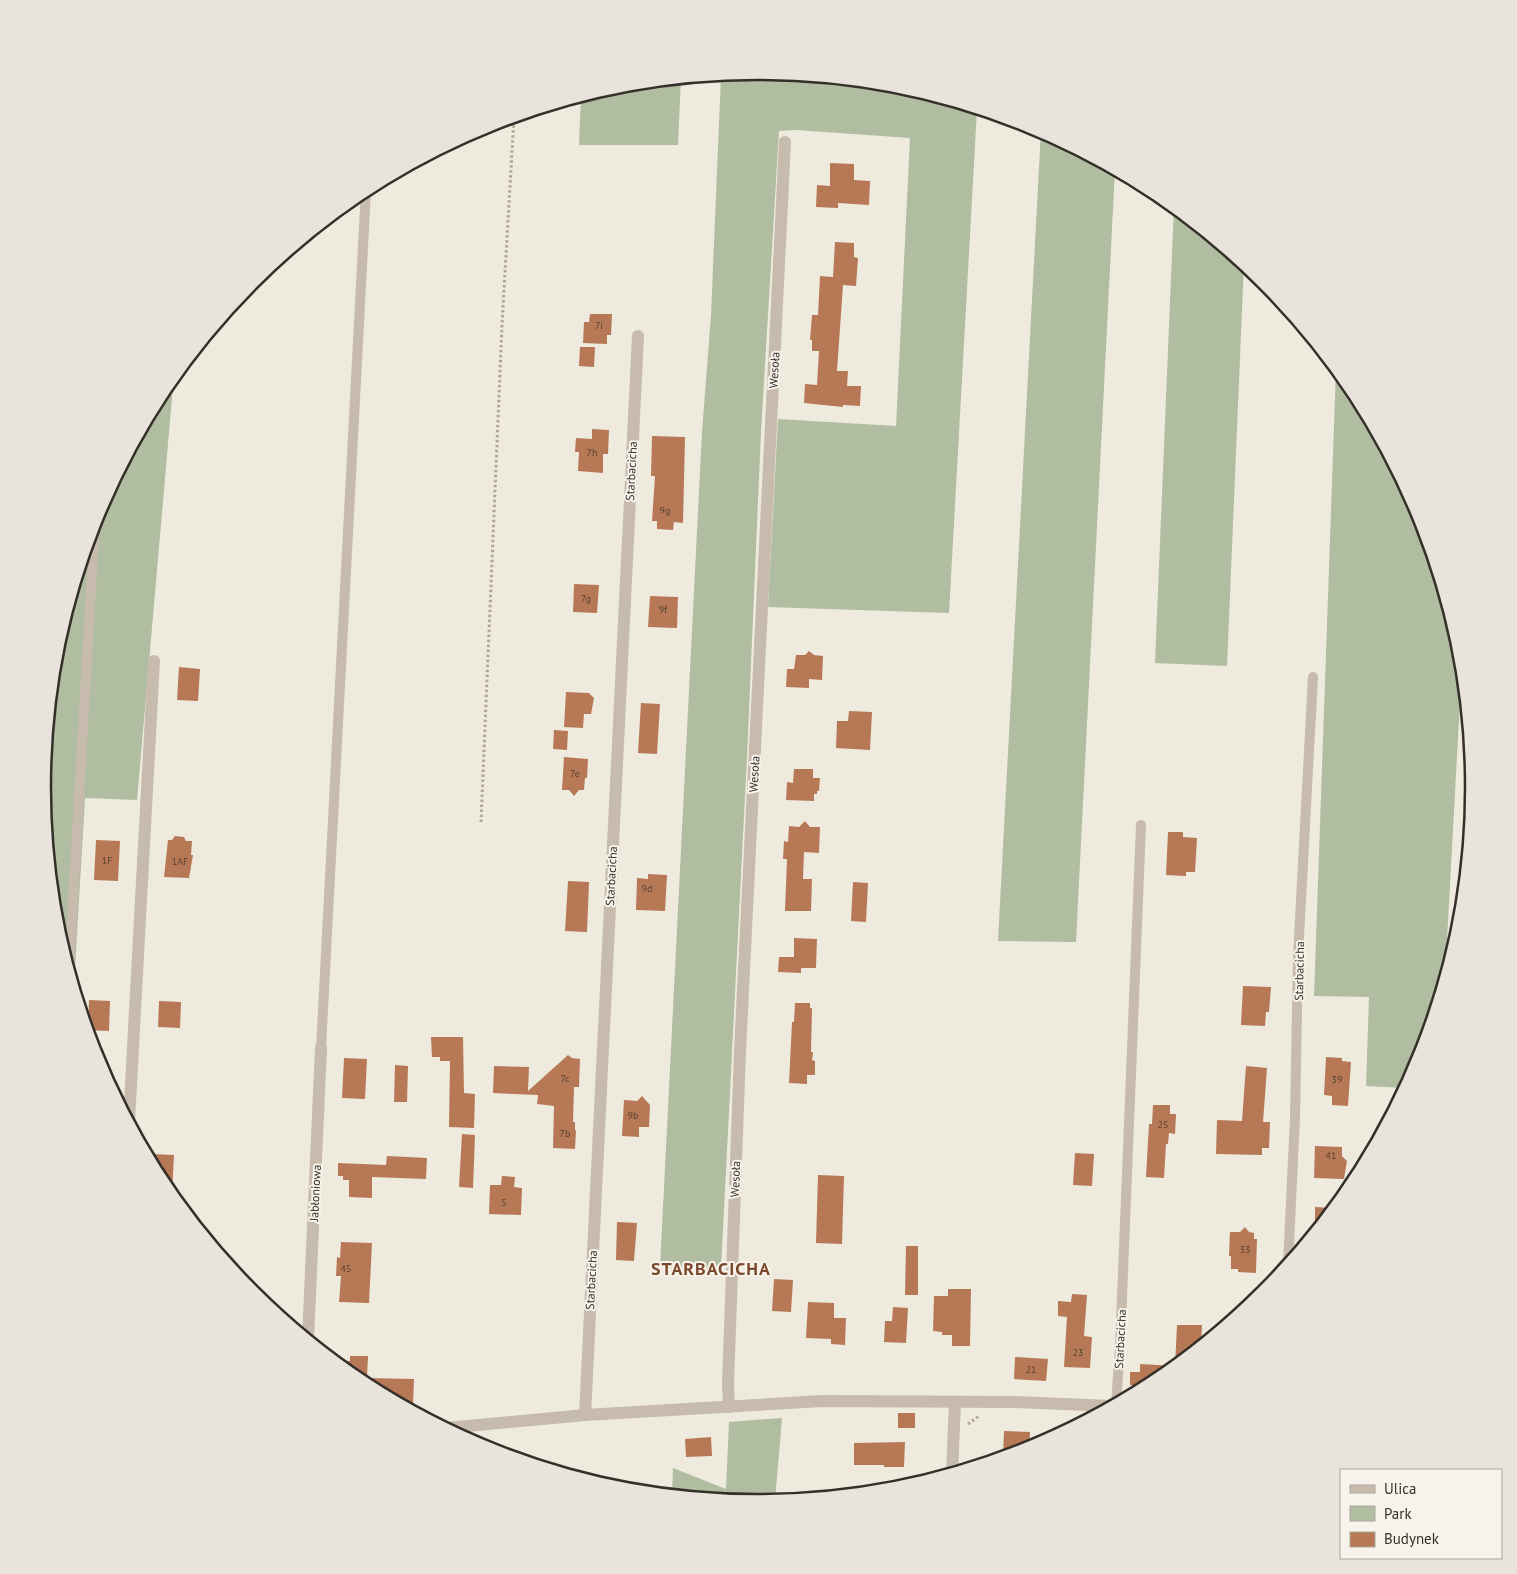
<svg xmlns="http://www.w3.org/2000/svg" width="1517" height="1574" font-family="'PT Sans',sans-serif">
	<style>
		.green { fill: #b0bda0 }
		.building { fill: #b77955 }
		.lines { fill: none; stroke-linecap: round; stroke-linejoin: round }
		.path { stroke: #b2a596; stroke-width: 3; stroke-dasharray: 2.5 2.5; stroke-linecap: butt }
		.lane { stroke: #c6bbac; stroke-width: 10 }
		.street { stroke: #c6bbac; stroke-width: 12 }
		.labels { text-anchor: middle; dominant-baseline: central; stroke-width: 4; stroke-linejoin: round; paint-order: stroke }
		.number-label { font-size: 10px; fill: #564235 }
		.street-label { font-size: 12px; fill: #352f2a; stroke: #f8f3ea }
		.district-label { font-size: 18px; font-weight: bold; letter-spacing: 1px; fill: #7a492d; stroke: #f8f3ea }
		.rim { fill: none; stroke: #352f2a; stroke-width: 2.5 }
	</style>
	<rect width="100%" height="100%" fill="#efeade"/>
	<!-- green -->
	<g class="green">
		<path d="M759 71 898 85 977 109 949 613 768 607 778 419 896 426 910 138 796 130 779 131 761 432 747 757 721 1269 660 1267 702 432 711 315 721 75Z"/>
		<path d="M681 79 678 145H579L581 96 619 85Z"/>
		<path d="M1041 130 1115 169 1076 942H1073L998 941Z"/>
		<path d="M1174 206 1244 263 1227 666 1155 663Z"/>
		<path d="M1336 368 1354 389 1420 513 1461 648 1462 664 1445 977 1420 1061 1406 1088 1366 1086 1369 997 1314 996Z"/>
		<path d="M174 375 137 800 85 798 74 986 56 926 43 787 56 647 97 513 163 389Z"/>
		<path d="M782 1418 775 1501 758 1503 672 1494 673 1468 726 1489 729 1422Z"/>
	</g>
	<!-- building -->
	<g class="building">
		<path d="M830 163 854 164V180L870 181 869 205 838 203V208L816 207 817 185 830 186Z"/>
		<path d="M835 242 854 243V257L858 258 856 286 843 285 837 371H848L847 386H861L860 406 843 405V407L804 403 805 384 817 385 819 351H812V340H810L812 315H818L820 276 833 277Z"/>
		<path d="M590 314H612L611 335H607V344L583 343 584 322H589Z"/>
		<path d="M580 347H595L594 367 579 366Z"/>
		<path d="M592 429 609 430 608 454H603V473L578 471 579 452H575L576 438 592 439Z"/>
		<path d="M652 436 685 437 683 523 674 522 673 530 657 529V521H652L655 476H651Z"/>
		<path d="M574 584 599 585 597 613 573 612Z"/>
		<path d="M650 596 678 597 677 628 648 627Z"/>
		<path d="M809 651 814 655 823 656 822 680 809 679V688L786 687 787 669H794L796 655H805Z"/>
		<path d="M179 667 200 669 198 701 177 700Z"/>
		<path d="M566 692 589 693 594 698 591 714H584L583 728 564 727Z"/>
		<path d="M641 703 660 704 657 754 638 753Z"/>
		<path d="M849 711 872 712 870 750 836 748 837 721H848Z"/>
		<path d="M554 730 568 731 567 750 553 749Z"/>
		<path d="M564 757 588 759 587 778H585L584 790H579L574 796 569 790H562Z"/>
		<path d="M794 769H813V778H820L819 791H817V794H814V801L786 800 787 782 793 783Z"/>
		<path d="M805 821 810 827H820L819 853 804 852 803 879H812L811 911H785L787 859H783L784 841 788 842 789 826 799 827Z"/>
		<path d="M1168 832H1183V837L1197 838 1195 872H1186V876L1166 875Z"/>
		<path d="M175 836 184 837 186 841H192L191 855H193L189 878 164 877 168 840H172Z"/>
		<path d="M96 840 120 841 118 881 94 880Z"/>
		<path d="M648 874 667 875 665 911 636 910 637 878 648 879Z"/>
		<path d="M568 881 589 882 587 932 565 931Z"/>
		<path d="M853 882 868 883 866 922 851 921Z"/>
		<path d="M794 938 817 939 816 968H801V973L778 972 779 957H794Z"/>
		<path d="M1243 986 1271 987 1269 1012H1266L1265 1026 1241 1025Z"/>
		<path d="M89 1000 110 1001 109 1031 88 1030Z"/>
		<path d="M159 1001 181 1002 180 1028 158 1027Z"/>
		<path d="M795 1003H810V1008H812L811 1052H813L812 1060 815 1061V1075H807V1084L789 1083 792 1022H794Z"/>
		<path d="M431 1037H463L464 1093 475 1094 474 1128 449 1127 450 1061H440V1057H432Z"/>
		<path d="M568 1055 572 1058 580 1059 579 1087H574L573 1122H575V1130L576 1131 575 1149 553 1148 554 1106 537 1104 538 1095 493 1093 494 1066 529 1067 528 1091Z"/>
		<path d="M1326 1057 1342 1058V1061L1351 1062 1348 1106 1332 1105V1096L1324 1095Z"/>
		<path d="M344 1058 367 1059 365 1099 342 1098Z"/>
		<path d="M395 1065 408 1066 407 1102H394Z"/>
		<path d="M1246 1066 1267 1068 1263 1122H1270L1269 1148H1262V1155L1216 1154 1217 1120 1242 1121Z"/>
		<path d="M642 1096 650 1105 649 1127H639V1137L622 1136 624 1100 637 1101Z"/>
		<path d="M1153 1105H1170V1114H1176L1175 1134 1169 1133 1168 1144H1166L1164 1178 1146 1177 1149 1124H1152Z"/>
		<path d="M462 1134 475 1135 473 1188 459 1187Z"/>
		<path d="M1315 1146 1342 1147V1156L1347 1161 1344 1179 1314 1178Z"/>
		<path d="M1075 1153 1094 1154 1092 1186 1073 1185Z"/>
		<path d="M151 1154 174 1155 172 1195 163 1185 151 1162Z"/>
		<path d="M387 1156 427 1158 426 1179 372 1177V1198L349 1197V1180H343V1176H338V1163L386 1165Z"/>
		<path d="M818 1175 844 1176 842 1244 816 1243Z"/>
		<path d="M502 1176 515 1177 514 1187 522 1188 521 1215 489 1214 490 1185H501Z"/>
		<path d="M1315 1207 1334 1208 1315 1233Z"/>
		<path d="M617 1222 637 1223 634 1261 616 1260Z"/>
		<path d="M1245 1227 1249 1232 1254 1233V1239H1257L1256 1273 1238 1272V1269H1231V1256H1229L1230 1232H1240Z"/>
		<path d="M341 1242 372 1243 369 1303 339 1302 341 1276H336L337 1257 340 1258Z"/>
		<path d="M906 1246H918V1295H905Z"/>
		<path d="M774 1279 793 1280 791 1312 772 1311Z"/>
		<path d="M948 1289H971L970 1346H952V1335H942V1332L933 1331 934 1296H948Z"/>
		<path d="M1072 1294 1087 1295 1084 1336 1092 1337 1090 1368 1064 1367 1067 1317 1058 1316V1301L1071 1302Z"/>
		<path d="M808 1302 834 1303V1318H846L845 1345 831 1344V1339L806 1338Z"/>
		<path d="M893 1307 908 1308 906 1343 884 1342 885 1321H892Z"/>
		<path d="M1177 1325H1202L1201 1346 1156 1382 1150 1386 1130 1385V1372H1140V1364L1175 1366Z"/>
		<path d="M350 1356H368L367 1378 414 1379 413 1406 404 1405 360 1382 333 1360 350 1361Z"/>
		<path d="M1015 1357 1048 1359 1046 1381 1014 1379Z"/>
		<rect x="898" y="1413" width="17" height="15"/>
		<path d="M1004 1431 1030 1432 1029 1450 1003 1457Z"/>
		<path d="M711 1437 712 1456 686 1457 685 1439Z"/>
		<path d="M905 1442 904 1467H884V1465H854V1443Z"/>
	</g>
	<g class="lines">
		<!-- path -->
		<g class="path">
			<path d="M481 822 502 325 514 117"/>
			<path d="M968 1424 979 1416"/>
		</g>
		<!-- lane -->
		<g class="lane">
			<path d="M69 969 95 521"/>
			<path d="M321 1048 366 189"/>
			<path d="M1288 1264 1295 1118 1298 956 1313 677"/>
			<path d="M1116 1404 1120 1347 1141 825"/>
		</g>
		<!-- street -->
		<g class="street">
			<path d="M129 1121 154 661"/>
			<path d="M308 1339 321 1048"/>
			<path d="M729 1407 728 1383 740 1051 785 142"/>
			<path d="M585 1415 638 336"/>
			<path d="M446 1428 585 1415 822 1401 1014 1402 1111 1406"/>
			<path d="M952 1473 955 1402"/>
		</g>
	</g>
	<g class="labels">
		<!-- number labels -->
		<g class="number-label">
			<text x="599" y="325">7i</text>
			<text x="592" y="452">7h</text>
			<text x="665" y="510">9g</text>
			<text x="586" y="598">7g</text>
			<text x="663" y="609">9f</text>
			<text x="575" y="773">7e</text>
			<text x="107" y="860">1F</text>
			<text x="180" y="861">1AF</text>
			<text x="647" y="888">9d</text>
			<text x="565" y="1078">7c</text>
			<text x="1337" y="1079">39</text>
			<text x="633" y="1115">9b</text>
			<text x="1163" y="1124">25</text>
			<text x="565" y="1133">7b</text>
			<text x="1331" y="1155">41</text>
			<text x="504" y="1202">5</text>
			<text x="1245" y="1249">33</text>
			<text x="346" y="1268">45</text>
			<text x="1078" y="1352">23</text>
			<text x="1031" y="1369">21</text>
		</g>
		<!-- street labels -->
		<g class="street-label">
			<text transform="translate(774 370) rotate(-87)">Wesoła</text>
			<text transform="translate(631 471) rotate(-87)">Starbacicha</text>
			<text transform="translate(754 774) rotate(-87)">Wesoła</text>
			<text transform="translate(611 876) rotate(-87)">Starbacicha</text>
			<text transform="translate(1299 971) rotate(-89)">Starbacicha</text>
			<text transform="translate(735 1179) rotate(-88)">Wesoła</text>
			<text transform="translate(315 1193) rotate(-87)">Jabłoniowa</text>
			<text transform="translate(591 1280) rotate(-87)">Starbacicha</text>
			<text transform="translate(1120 1339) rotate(-87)">Starbacicha</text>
		</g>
		<!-- district labels -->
		<g class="district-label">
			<text x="711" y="1268">STARBACICHA</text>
		</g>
	</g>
	<!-- crop -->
	<path d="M0 0H1517V1574H0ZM51 787a707 707 0 1 1 1414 0a707 707 0 1 1-1414 0Z" fill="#e8e3db" fill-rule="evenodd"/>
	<path class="rim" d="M51 787a707 707 0 1 1 1414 0a707 707 0 1 1-1414 0Z"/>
	<!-- legend -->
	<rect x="1340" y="1469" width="162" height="90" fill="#f8f3ea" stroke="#aaa59d"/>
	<rect x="1350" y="1485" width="25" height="8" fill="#c6bbac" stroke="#aaa59d"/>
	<text x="1384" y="1494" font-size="15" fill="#352f2a">Ulica</text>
	<rect x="1350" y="1506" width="25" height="15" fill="#b0bda0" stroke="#aaa59d"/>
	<text x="1384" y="1519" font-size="15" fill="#352f2a">Park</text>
	<rect x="1350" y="1532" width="25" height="15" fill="#b77955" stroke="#aaa59d"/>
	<text x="1384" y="1544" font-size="15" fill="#352f2a">Budynek</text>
</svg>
